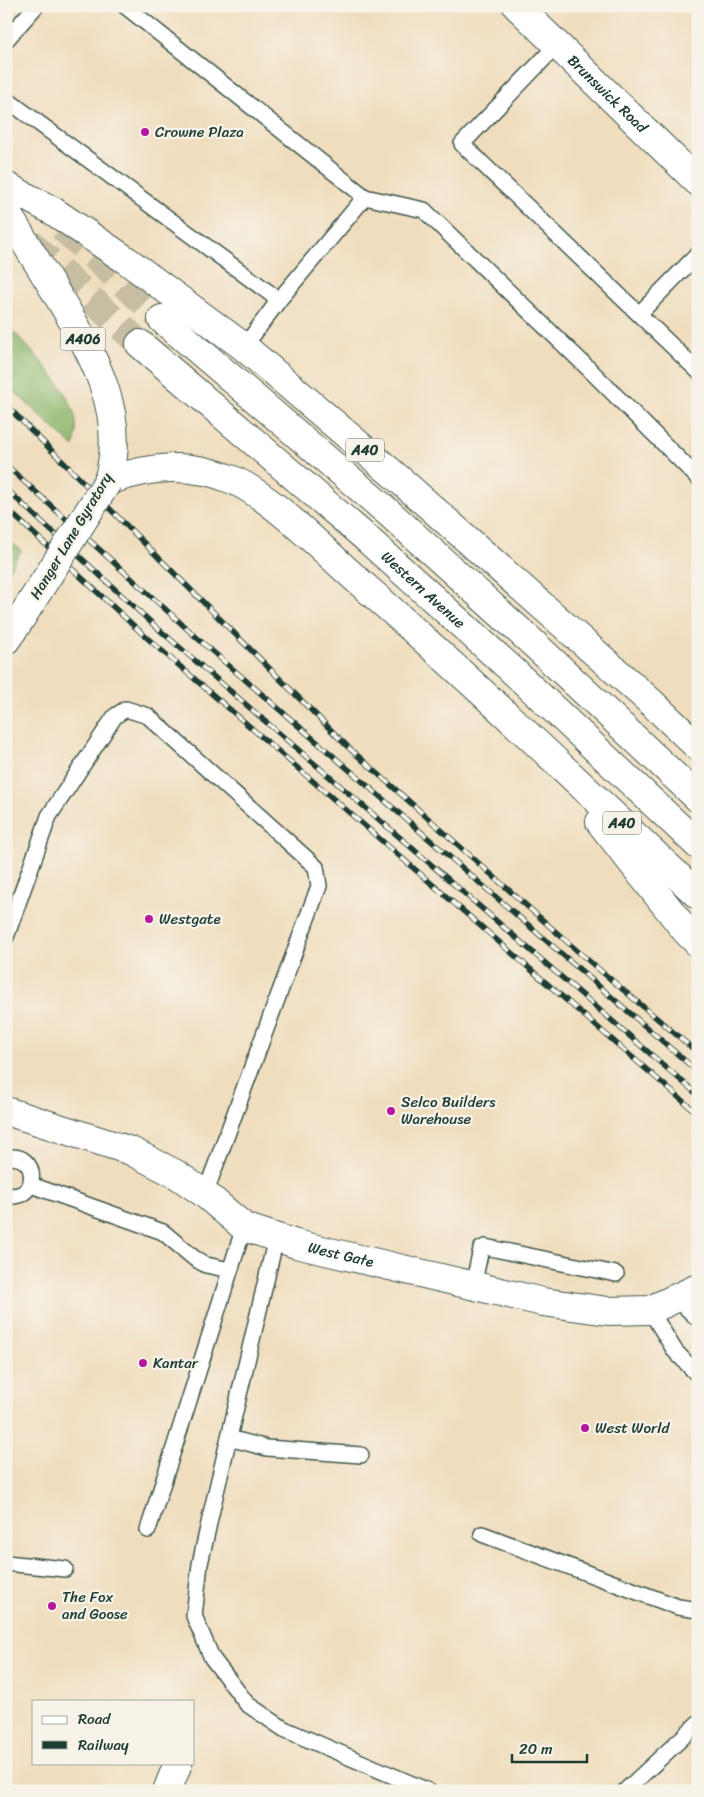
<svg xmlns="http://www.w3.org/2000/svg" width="704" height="1797" font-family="Sriracha,sans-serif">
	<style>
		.forest { fill: #8fb86f; stroke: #577a52 }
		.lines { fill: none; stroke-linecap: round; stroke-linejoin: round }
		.trunk-tunnel { stroke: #c6bda2; stroke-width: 28; stroke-dasharray: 28 14; stroke-linecap: butt }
		.service-casing { stroke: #3e5549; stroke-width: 18 }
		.minor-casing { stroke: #3e5549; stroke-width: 30 }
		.tertiary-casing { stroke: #3e5549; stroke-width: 30 }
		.trunk-casing { stroke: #3e5549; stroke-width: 30 }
		.service { stroke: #fff; stroke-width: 15 }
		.minor { stroke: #fff; stroke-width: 28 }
		.tertiary { stroke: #fff; stroke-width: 28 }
		.trunk { stroke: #fff; stroke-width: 28 }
		.rail-casing { stroke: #1f3d34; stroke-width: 5.5 }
		.rail { stroke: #f7f3e8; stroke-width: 4; stroke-dasharray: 11; stroke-linecap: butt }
		.trunk-bridge-casing { stroke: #3e5549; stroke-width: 30; stroke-linecap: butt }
		.trunk-bridge { stroke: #fff; stroke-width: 28 }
		.poi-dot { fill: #b5179e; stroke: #f7f3e8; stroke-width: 2 }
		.labels { text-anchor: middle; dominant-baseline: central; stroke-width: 4.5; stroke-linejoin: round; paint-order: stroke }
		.shield { fill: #f7f3e8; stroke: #60746a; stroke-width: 1 }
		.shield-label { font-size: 14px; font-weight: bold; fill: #1f3d34 }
		.street-label { font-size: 15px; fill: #1f3d34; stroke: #f7f3e8 }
		.poi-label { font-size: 15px; fill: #1f3d34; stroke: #f7f3e8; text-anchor: start }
	</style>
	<rect width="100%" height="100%" fill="#f7f3e8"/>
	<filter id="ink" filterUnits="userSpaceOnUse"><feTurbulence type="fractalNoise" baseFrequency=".02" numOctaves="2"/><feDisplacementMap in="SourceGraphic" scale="10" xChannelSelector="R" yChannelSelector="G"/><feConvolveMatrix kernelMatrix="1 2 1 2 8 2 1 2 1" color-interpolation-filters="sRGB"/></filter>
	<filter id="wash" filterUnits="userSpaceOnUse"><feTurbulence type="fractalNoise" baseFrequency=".0096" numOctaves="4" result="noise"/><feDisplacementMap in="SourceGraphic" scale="20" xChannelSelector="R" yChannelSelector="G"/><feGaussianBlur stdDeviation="1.12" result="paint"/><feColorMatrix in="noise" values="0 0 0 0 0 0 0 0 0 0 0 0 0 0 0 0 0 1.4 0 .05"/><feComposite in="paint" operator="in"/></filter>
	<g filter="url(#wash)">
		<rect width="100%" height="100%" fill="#f0ddbe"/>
		<!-- forest -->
		<g class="forest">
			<path d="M6 324C27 346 66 384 74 413 78 424 76 436 74 447L6 384Z"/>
			<path d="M6 538 21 551 6 575Z"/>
		</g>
	</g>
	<g filter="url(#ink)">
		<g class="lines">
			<!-- trunk-tunnel -->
			<g class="trunk-tunnel">
				<path d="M62 227 162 319"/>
				<path d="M29 242 140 344"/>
			</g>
			<defs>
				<g id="service">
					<path d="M125 6 365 197 424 210 591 371 698 478"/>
					<path d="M6 40 36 6"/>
					<path d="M557 45 462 144 698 371"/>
					<path d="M6 99 279 300"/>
					<path d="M639 314 698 254"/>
					<path d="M244 347 279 300 365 197"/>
					<path d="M6 937 49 816 115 716 126 709 148 716 316 867 319 886 205 1194"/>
					<path d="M6 1158C40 1150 40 1203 6 1195"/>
					<path d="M31 1185 163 1232 194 1258 206 1265 230 1270"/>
					<path d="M276 1238 213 1505 200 1564 194 1616 212 1658 247 1704 284 1729 428 1791"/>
					<path d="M473 1286 481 1249 485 1247 616 1274"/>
					<path d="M676 1298 698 1319"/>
					<path d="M650 1310 675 1351 698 1375"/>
					<path d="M229 1438 267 1448 361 1455"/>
					<path d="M148 1530 244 1227"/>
					<path d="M482 1534 678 1607 698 1610"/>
					<path d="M6 1563 65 1569"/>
					<path d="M625 1791 698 1723"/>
				</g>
				<g id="minor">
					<path id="s1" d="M6 1111 131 1151 176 1174 205 1194 244 1227 296 1244 543 1302 608 1311 650 1310 698 1288"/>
					<path d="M167 1791 178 1763"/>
				</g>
				<g id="tertiary">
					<path id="s2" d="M517 6 698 182"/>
				</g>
				<g id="trunk">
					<path d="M6 186 53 211 126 260 244 347 400 480 652 703 698 747"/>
					<path d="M6 212C25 242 43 271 61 301 93 355 128 415 108 481"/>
					<path d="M162 319 389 513 534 644 698 798"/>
					<path id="s3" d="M140 344 366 538 511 669 698 845"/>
					<path d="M108 481C150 466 190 462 233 480 272 497 323 550 356 579 473 681 585 789 698 895"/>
					<path d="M6 640 18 623"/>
					<path d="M600 822 686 931 698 943"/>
				</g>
			</defs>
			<!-- service casing -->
			<use href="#service" class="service-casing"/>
			<!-- minor casing -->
			<use href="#minor" class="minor-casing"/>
			<!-- tertiary casing -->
			<use href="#tertiary" class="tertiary-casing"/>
			<!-- trunk casing -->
			<use href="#trunk" class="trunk-casing"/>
			<!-- service -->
			<use href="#service" class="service"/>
			<!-- minor -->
			<use href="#minor" class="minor"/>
			<!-- tertiary -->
			<use href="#tertiary" class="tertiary"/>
			<!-- trunk -->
			<use href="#trunk" class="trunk"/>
			<defs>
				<g id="rail">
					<path d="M6 405 349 748 582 955 698 1053"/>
					<path d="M6 465 205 645 698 1072"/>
					<path d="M6 489 155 626 698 1095"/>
					<path d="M6 508 146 637 698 1114"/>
				</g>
			</defs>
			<!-- rail casing -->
			<use href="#rail" class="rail-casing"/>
			<!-- rail -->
			<use href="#rail" class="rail"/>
			<defs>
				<path id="trunk-bridge" d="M18 623 108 481"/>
			</defs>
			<!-- trunk-bridge casing -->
			<use href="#trunk-bridge" class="trunk-bridge-casing"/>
			<!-- trunk-bridge -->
			<use href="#trunk-bridge" class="trunk-bridge"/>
		</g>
	</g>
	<!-- markers -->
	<g class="poi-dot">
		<circle cx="145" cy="132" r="5"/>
		<circle cx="149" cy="919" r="5"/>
		<circle cx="391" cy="1111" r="5"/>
		<circle cx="143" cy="1363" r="5"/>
		<circle cx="585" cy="1428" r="5"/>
		<circle cx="52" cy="1606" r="5"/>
	</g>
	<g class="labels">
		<!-- shield labels -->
		<g class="shield">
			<rect x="60.5" y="327.5" width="45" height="23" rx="4"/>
			<rect x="346" y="438.5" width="38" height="23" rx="4"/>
			<rect x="603" y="811.5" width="38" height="23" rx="4"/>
		</g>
		<g class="shield-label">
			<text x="83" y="339">A406</text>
			<text x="365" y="450">A40</text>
			<text x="622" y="823">A40</text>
		</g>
		<!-- street labels -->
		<g class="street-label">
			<text stroke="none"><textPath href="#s2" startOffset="126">Brunswick Road</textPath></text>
			<text transform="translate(71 536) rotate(-59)">Hanger Lane Gyratory</text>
			<text stroke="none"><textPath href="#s3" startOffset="375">Western Avenue</textPath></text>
			<text stroke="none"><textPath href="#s1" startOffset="369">West Gate</textPath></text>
		</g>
		<!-- poi labels -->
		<g class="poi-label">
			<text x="155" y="132">Crowne Plaza</text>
			<text x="159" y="919">Westgate</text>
			<text x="401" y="1102">Selco Builders<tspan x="401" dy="17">Warehouse</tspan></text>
			<text x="153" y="1363">Kantar</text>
			<text x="595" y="1428">West World</text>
			<text x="62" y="1597">The Fox<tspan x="62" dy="17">and Goose</tspan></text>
		</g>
	</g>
	<!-- margin -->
	<rect width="704" height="1797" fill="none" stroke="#f7f3e8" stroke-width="25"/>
	<!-- legend -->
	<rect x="32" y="1700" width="162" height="65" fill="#f7f3e8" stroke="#a1aaa0"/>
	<rect x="42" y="1716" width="25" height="8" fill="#ffffff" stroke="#a1aaa0"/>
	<text x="78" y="1724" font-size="15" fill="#1f3d34">Road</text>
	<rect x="42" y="1741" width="25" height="8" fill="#1f3d34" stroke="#a1aaa0"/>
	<text x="78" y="1750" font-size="15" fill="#1f3d34">Railway</text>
	<!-- scale -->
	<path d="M512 1754v8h75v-8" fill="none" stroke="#1f3d34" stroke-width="2.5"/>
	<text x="519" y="1754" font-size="15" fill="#1f3d34" stroke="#f7f3e8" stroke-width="4" paint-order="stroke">20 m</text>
</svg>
